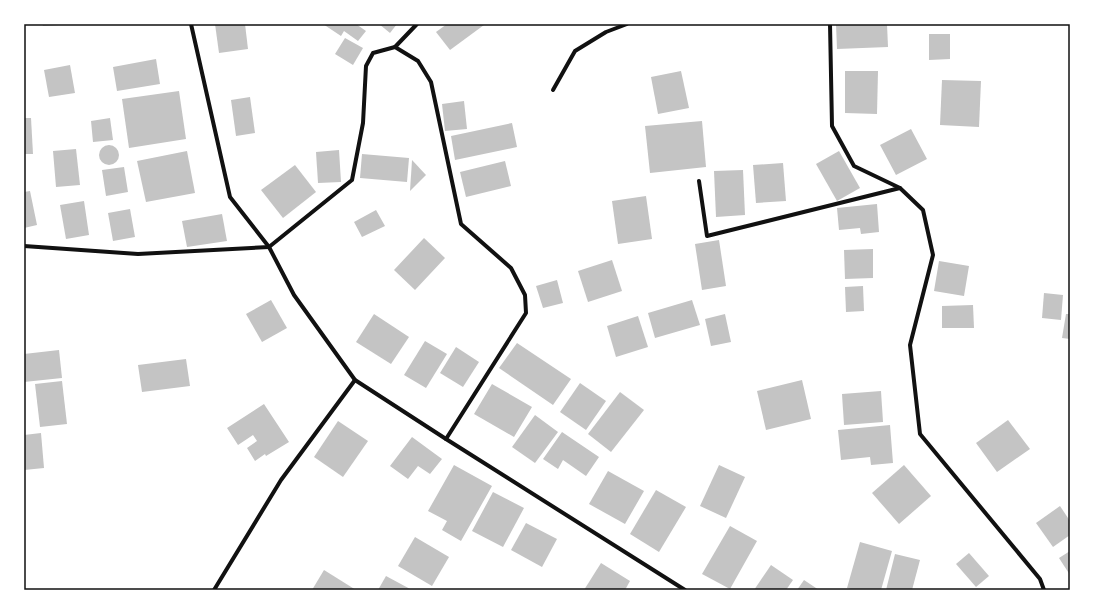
<svg xmlns="http://www.w3.org/2000/svg" width="1094" height="614" font-family="Barlow,sans-serif">
	<style>
		.building { fill: #c4c4c4 }
		.lines { fill: none; stroke-linecap: round; stroke-linejoin: round }
		.minor { stroke: #111; stroke-width: 4 }
		.neatline { fill: none; stroke: #111; stroke-width: 1.5 }
	</style>
	<rect width="100%" height="100%" fill="#fff"/>
	<!-- building -->
	<g class="building">
		<path d="M42 24H59V25L43 26Z"/>
		<path d="M215 24H245L248 49 219 53Z"/>
		<path d="M323 24H356L366 31 358 41 344 31 341 36Z"/>
		<path d="M379 24H397L390 33Z"/>
		<path d="M447 24H483L484 25 450 50 436 32Z"/>
		<path d="M836 24H887L888 47 837 49Z"/>
		<path d="M929 34H950V59L929 60Z"/>
		<path d="M345 38 363 48 353 65 335 54Z"/>
		<path d="M156 59 160 84 117 91 113 67Z"/>
		<path d="M70 65 75 93 49 97 44 70Z"/>
		<path d="M681 71 689 108 658 114 651 77Z"/>
		<path d="M845 71H878L877 114 845 113Z"/>
		<path d="M942 80 981 81 979 127 940 125Z"/>
		<path d="M179 91 186 139 129 148 122 99Z"/>
		<path d="M250 97 255 133 236 136 231 100Z"/>
		<path d="M464 101 467 129 445 131 442 104Z"/>
		<path d="M24 118H31L33 154H24Z"/>
		<path d="M110 118 113 140 93 142 91 121Z"/>
		<path d="M702 121 706 167 650 173 645 126Z"/>
		<path d="M512 123 517 147 455 160 451 136Z"/>
		<path d="M911 129 927 159 896 175 880 145Z"/>
		<circle cx="109" cy="155" r="10"/>
		<path d="M76 149 80 185 56 187 53 151Z"/>
		<path d="M339 150 341 182 318 183 316 152Z"/>
		<path d="M187 151 195 193 146 202 137 161Z"/>
		<path d="M839 151 860 188 837 201 816 164Z"/>
		<path d="M362 154 409 158 407 182 360 178Z"/>
		<path d="M412 160 426 175 410 191Z"/>
		<path d="M505 161 511 186 466 197 460 172Z"/>
		<path d="M783 163 786 201 756 203 753 165Z"/>
		<path d="M295 165 316 192 283 218 261 190Z"/>
		<path d="M124 167 128 192 106 196 102 170Z"/>
		<path d="M743 170 745 215 716 217 714 171Z"/>
		<path d="M30 191 37 225 24 228V192Z"/>
		<path d="M646 196 652 239 618 244 612 201Z"/>
		<path d="M84 201 89 235 66 239 60 205Z"/>
		<path d="M877 204 879 232 861 234 860 228 839 230 837 208Z"/>
		<path d="M130 209 135 237 113 241 108 213Z"/>
		<path d="M376 210 385 226 362 237 354 222Z"/>
		<path d="M222 214 227 241 187 247 182 221Z"/>
		<path d="M424 238 445 258 415 290 394 270Z"/>
		<path d="M719 240 726 286 702 290 695 244Z"/>
		<path d="M873 249V278L845 279 844 250Z"/>
		<path d="M612 260 622 291 588 302 578 271Z"/>
		<path d="M939 261 969 266 964 296 934 291Z"/>
		<path d="M557 280 563 303 543 308 536 286Z"/>
		<path d="M863 286 864 311 846 312 845 287Z"/>
		<path d="M1044 293 1063 295 1061 320 1042 318Z"/>
		<path d="M271 300 287 328 262 342 246 314Z"/>
		<path d="M692 300 700 325 655 338 648 313Z"/>
		<path d="M973 305 974 328H942V306Z"/>
		<path d="M374 314 409 337 391 364 356 342Z"/>
		<path d="M725 314 731 342 711 346 705 319Z"/>
		<path d="M1066 314H1070V339L1062 338Z"/>
		<path d="M638 316 648 347 616 357 607 326Z"/>
		<path d="M425 341 447 354 426 388 404 375Z"/>
		<path d="M517 343 571 379 553 405 499 368Z"/>
		<path d="M456 347 479 362 463 387 440 373Z"/>
		<path d="M59 350 62 378 24 382V354Z"/>
		<path d="M186 359 190 386 142 392 138 365Z"/>
		<path d="M802 380 811 419 766 430 757 391Z"/>
		<path d="M62 381 67 424 40 427 35 384Z"/>
		<path d="M580 383 606 401 586 430 560 412Z"/>
		<path d="M492 384 532 407 514 437 474 414Z"/>
		<path d="M881 391 883 422 844 425 842 394Z"/>
		<path d="M620 392 644 410 611 452 588 434Z"/>
		<path d="M264 404 289 442 266 456 265 454 255 461 247 448 257 441 253 435 238 445 227 428Z"/>
		<path d="M535 415 558 432 535 463 512 447Z"/>
		<path d="M1008 420 1030 449 997 472 976 443Z"/>
		<path d="M338 421 368 441 343 477 314 457Z"/>
		<path d="M890 425 893 463 871 465 870 457 841 460 838 430Z"/>
		<path d="M562 432 599 457 586 476 563 460 558 469 543 459Z"/>
		<path d="M41 433 44 468 24 470V435Z"/>
		<path d="M412 437 442 459 430 474 418 466 408 479 390 466Z"/>
		<path d="M454 465 492 486 461 541 442 530 447 521 428 511Z"/>
		<path d="M719 465 745 477 726 518 700 506Z"/>
		<path d="M904 465 931 496 899 524 872 493Z"/>
		<path d="M608 471 644 491 625 524 589 504Z"/>
		<path d="M656 490 686 507 659 552 630 534Z"/>
		<path d="M493 492 524 508 503 547 472 531Z"/>
		<path d="M1060 506 1070 521V535L1053 547 1036 523Z"/>
		<path d="M526 523 557 539 542 567 511 550Z"/>
		<path d="M730 526 757 541 730 589 702 574Z"/>
		<path d="M415 537 449 557 432 586 398 566Z"/>
		<path d="M860 542 892 551 881 590H854L847 588Z"/>
		<path d="M1070 551V575L1059 558Z"/>
		<path d="M969 553 989 576 976 587 956 564Z"/>
		<path d="M895 554 920 560 912 590H886Z"/>
		<path d="M601 563 630 581 625 590H584Z"/>
		<path d="M771 565 793 580 786 590H754Z"/>
		<path d="M324 570 356 590H312Z"/>
		<path d="M386 576 412 590H378Z"/>
		<path d="M804 580 819 590H797Z"/>
	</g>
	<g class="lines">
		<!-- minor -->
		<g class="minor">
			<path d="M191 24 230 197 269 247 294 295 355 380 446 439 685 590"/>
			<path d="M830 24 832 126 854 166 900 188 923 210 933 255 910 345 920 434 1040 579 1044 590"/>
			<path d="M395 47 417 24"/>
			<path d="M553 90 575 51 606 32 627 24"/>
			<path d="M699 181 707 236 900 188"/>
			<path d="M24 246 138 254 269 247 352 180 363 123 366 66 373 53 395 47 418 61 431 82 461 224 511 268 525 295 526 313 446 439"/>
			<path d="M214 590 281 480 355 380"/>
		</g>
	</g>
	<!-- border -->
	<rect width="1094" height="614" fill="none" stroke="#ffffff" stroke-width="50"/>
	<rect x="25" y="25" width="1044" height="564" class="neatline"/>
</svg>
